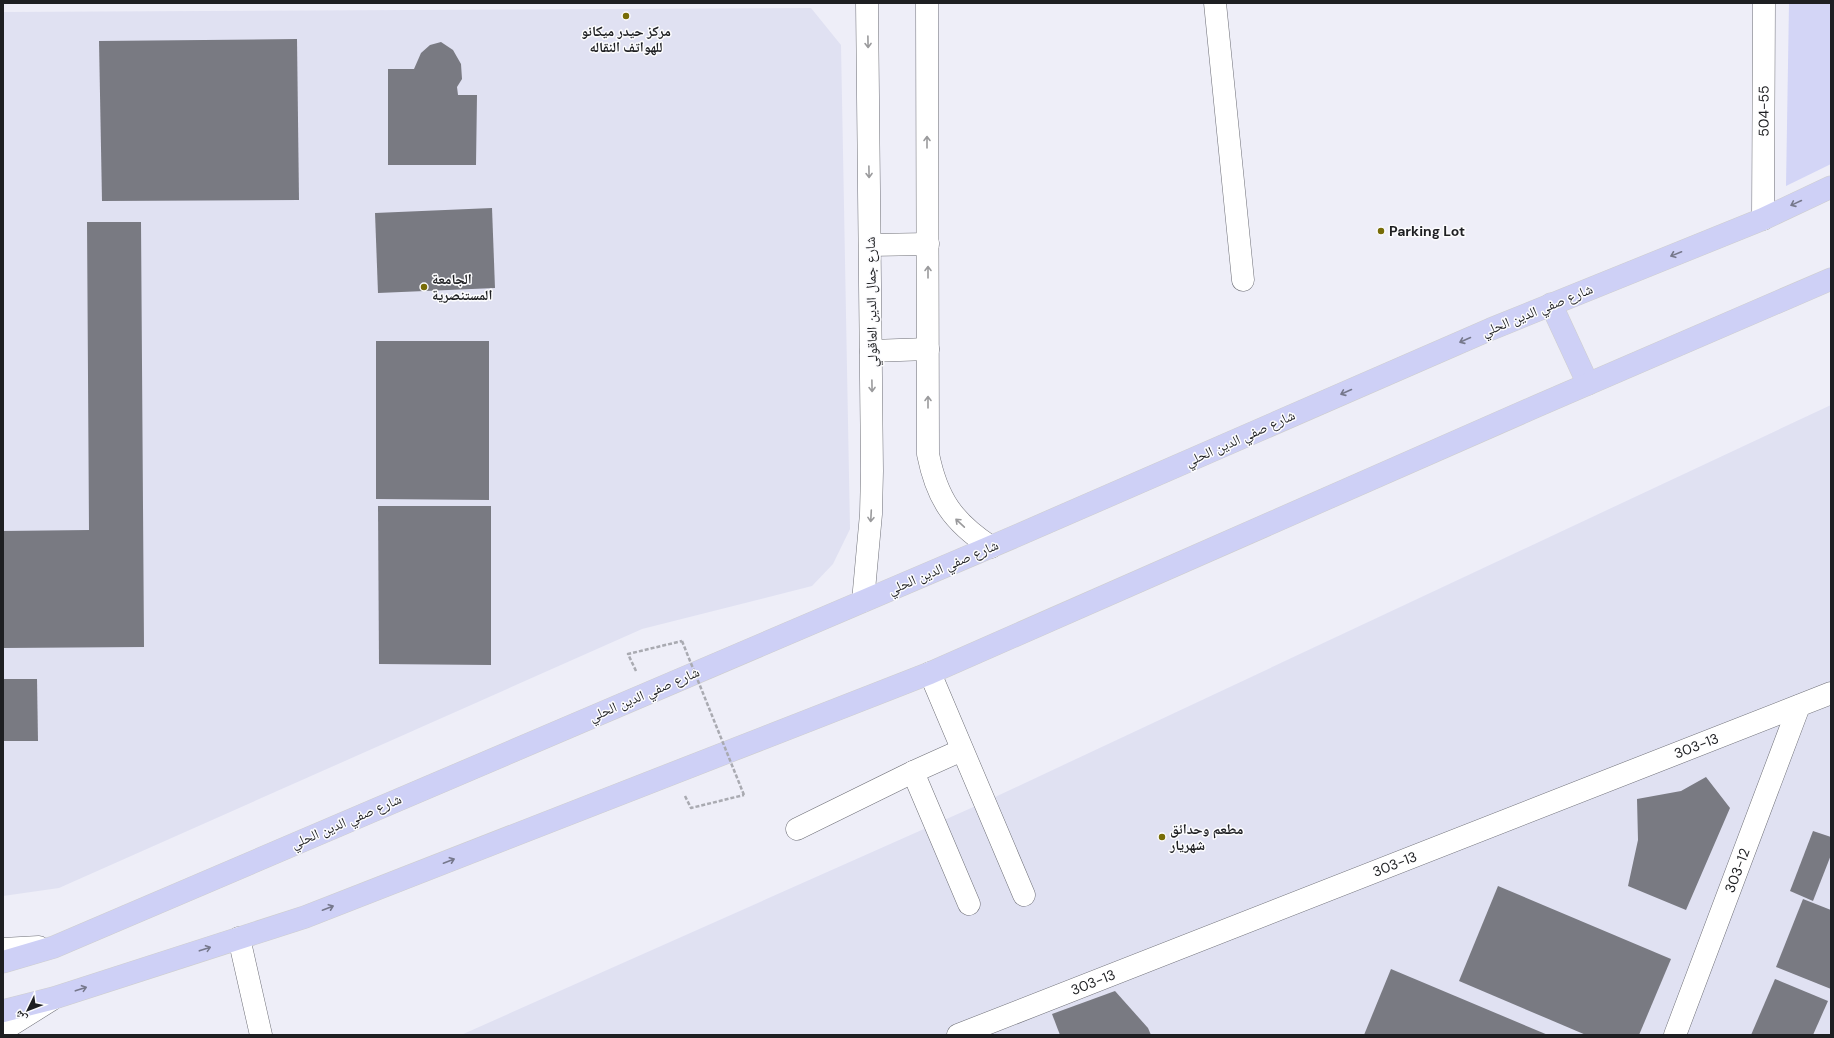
<svg xmlns="http://www.w3.org/2000/svg" width="1834" height="1038" font-family="'DM Sans','Noto Naskh Arabic',sans-serif">
	<style>
		.built { fill: #e0e1f2 }
		.green { fill: #d3d5f6 }
		.building { fill: #797a82 }
		.lines { fill: none; stroke-linecap: round; stroke-linejoin: round }
		.minor-casing { stroke: #6e6f77; stroke-width: 23 }
		.major-casing { stroke: #cecece; stroke-width: 23 }
		.path { stroke: #a9aab1; stroke-width: 2.5; stroke-dasharray: 4 2; stroke-linecap: butt }
		.minor { stroke: #fff; stroke-width: 22 }
		.major { stroke: #ced0f6; stroke-width: 22 }
		.path-bridge { stroke: #a9aab1; stroke-width: 2.5; stroke-dasharray: 4 2; stroke-linecap: butt }
		.oneway { stroke: #9a9a9c }
		.oneway2 { stroke: #76788c }
		.poi-dot { fill: #776c07; stroke: #fcfcfe; stroke-width: 1.5 }
		.labels { text-anchor: middle; dominant-baseline: central; stroke-width: 3; stroke-linejoin: round; paint-order: stroke }
		.poi-label { font-size: 14px; font-weight: bold; fill: #1e1f22; stroke: #fcfcfe; text-anchor: start }
		.street-label { font-size: 14px; fill: #1e1f22; stroke: #fcfcfe }
	</style>
	<rect width="100%" height="100%" fill="#eeeef8"/>
	<!-- built -->
	<g class="built">
		<path d="M811 8 841 45 850 529 833 564 812 586 642 629 59 888 3 896V12Z"/>
		<path d="M1831 405V1035H461L978 805Z"/>
	</g>
	<!-- green -->
	<path class="green" d="M1789 3H1831V164L1786 186Z"/>
	<!-- building -->
	<g class="building">
		<path d="M297 39 299 200 102 201 99 41Z"/>
		<path d="M441 42 453 50 461 64 462 79 457 87 458 95H477L476 165H388V69H414L421 53 430 45Z"/>
		<path d="M492 208 495 288 378 293 375 213Z"/>
		<path d="M87 222H141L144 647 3 648V531L89 530Z"/>
		<path d="M376 341H489V500L376 499Z"/>
		<path d="M378 506H491V665L379 664Z"/>
		<path d="M3 679H37L38 741H3Z"/>
		<path d="M1706 777 1730 808 1686 910 1628 886 1638 840 1637 799 1681 791Z"/>
		<path d="M1813 831 1831 837V855L1813 901 1790 891Z"/>
		<path d="M1498 886 1671 959 1639 1035H1586L1459 981Z"/>
		<path d="M1803 899 1831 910V989L1776 967Z"/>
		<path d="M1391 969 1548 1035H1364Z"/>
		<path d="M1775 979 1828 1001 1813 1035H1751Z"/>
		<path d="M1115 991 1148 1028 1151 1035H1060L1052 1014Z"/>
	</g>
	<g class="lines">
		<defs>
			<g id="minor">
				<path d="M927 3 928 454C937 499 953 522 991 547"/>
				<path d="M1215 3 1243 280"/>
				<path id="s1" d="M1763 219 1764 3"/>
				<path d="M870 245 928 244"/>
				<path d="M871 351 928 349"/>
				<path d="M863 601 871 514 872 471 867 3"/>
				<path d="M930 673 1024 895"/>
				<path d="M913 772 969 904"/>
				<path d="M797 829 913 772 962 750"/>
				<path d="M239 938 261 1035"/>
				<path d="M3 949 39 947"/>
				<path d="M3 1030 51 1000"/>
				<path id="s2" d="M958 1035 1831 693"/>
				<path id="s3" d="M1675 1035 1799 706"/>
			</g>
			<g id="major">
				<path d="M1551 304 1588 384"/>
				<path d="M3 962 54 947 1023 533 1491 329 1763 219 1831 187"/>
				<path d="M3 1011 54 998 305 917 930 673 1537 406 1831 279"/>
			</g>
		</defs>
		<!-- minor casing -->
		<use href="#minor" class="minor-casing"/>
		<!-- major casing -->
		<use href="#major" class="major-casing"/>
		<!-- path -->
		<g class="path">
			<path d="M636 671 628 654 682 641"/>
			<path d="M685 796 691 808 744 795"/>
		</g>
		<!-- minor -->
		<use href="#minor" class="minor"/>
		<!-- major -->
		<use href="#major" class="major"/>
		<!-- path-bridge -->
		<path class="path-bridge" d="M682 641 744 795"/>
	</g>
	<!-- one-way arrows -->
	<defs><path id="oneway-shaft" d="M-6 0H5M1.5-3L5.5 0L1.5 3" fill="none" stroke-width="1.6" stroke-linecap="round" stroke-linejoin="round"/></defs>
	<g class="oneway">
		<use href="#oneway-shaft" transform="translate(868 42) rotate(89)"/>
		<use href="#oneway-shaft" transform="translate(927 142) rotate(-90)"/>
		<use href="#oneway-shaft" transform="translate(869 172) rotate(89)"/>
		<use href="#oneway-shaft" transform="translate(928 272) rotate(-90)"/>
		<use href="#oneway-shaft" transform="translate(872 386) rotate(89)"/>
		<use href="#oneway-shaft" transform="translate(928 402) rotate(-90)"/>
		<use href="#oneway-shaft" transform="translate(871 516) rotate(93)"/>
		<use href="#oneway-shaft" transform="translate(960 523) rotate(-137)"/>
	</g>
	<g class="oneway2">
		<use href="#oneway-shaft" transform="translate(1796 203) rotate(155)"/>
		<use href="#oneway-shaft" transform="translate(1676 254) rotate(158)"/>
		<use href="#oneway-shaft" transform="translate(1465 340) rotate(156)"/>
		<use href="#oneway-shaft" transform="translate(1346 392) rotate(156)"/>
		<use href="#oneway-shaft" transform="translate(449 861) rotate(-21)"/>
		<use href="#oneway-shaft" transform="translate(328 908) rotate(-21)"/>
		<use href="#oneway-shaft" transform="translate(205 949) rotate(-18)"/>
		<use href="#oneway-shaft" transform="translate(81 989) rotate(-18)"/>
	</g>
	<!-- markers -->
	<g class="poi-dot">
		<circle cx="626" cy="16" r="4"/>
		<circle cx="1381" cy="231" r="4"/>
		<circle cx="424" cy="287" r="4"/>
		<circle cx="1162" cy="837" r="4"/>
	</g>
	<g class="labels">
		<!-- poi labels -->
		<g class="poi-label">
			<text x="626" y="31" text-anchor="middle">مركز حيدر ميكانو<tspan x="626" dy="16">للهواتف النقاله</tspan></text>
			<text x="1389" y="231">Parking Lot</text>
			<text x="432" y="279">الجامعة<tspan x="432" dy="16">المستنصرية</tspan></text>
			<text x="1170" y="829">مطعم وحدائق<tspan x="1170" dy="16">شهريار</tspan></text>
		</g>
		<!-- street labels -->
		<g class="street-label">
			<text stroke="none"><textPath href="#s1" startOffset="108">504-55</textPath></text>
			<text transform="translate(871 302) rotate(-91)">شارع جمال الدين العاقولي</text>
			<text transform="translate(1537 310) rotate(-22)">شارع صفي الدين الحلي</text>
			<text transform="translate(1240 438) rotate(-24)">شارع صفي الدين الحلي</text>
			<text transform="translate(943 567) rotate(-23)">شارع صفي الدين الحلي</text>
			<text transform="translate(644 694) rotate(-23)">شارع صفي الدين الحلي</text>
			<text stroke="none"><textPath href="#s2" startOffset="793">303-13</textPath></text>
			<text transform="translate(346 821) rotate(-23)">شارع صفي الدين الحلي</text>
			<text stroke="none"><textPath href="#s2" startOffset="469">303-13</textPath></text>
			<text stroke="none"><textPath href="#s3" startOffset="176">303-12</textPath></text>
			<text stroke="none"><textPath href="#s2" startOffset="145">303-13</textPath></text>
		</g>
	</g>
	<!-- border -->
	<rect width="1834" height="1038" fill="none" stroke="#1e1f22" stroke-width="8"/>
	<!-- north arrow -->
	<g transform="translate(28 1010) rotate(227)" stroke="#fcfcfe" stroke-width="3" paint-order="stroke">
	<path d="M0-3L7 15L0 10L-7 15Z" fill="#1e1f22"/>
	<text y="-6" font-size="11" font-weight="bold" text-anchor="middle" fill="#1e1f22">ش</text>
	</g>
</svg>
